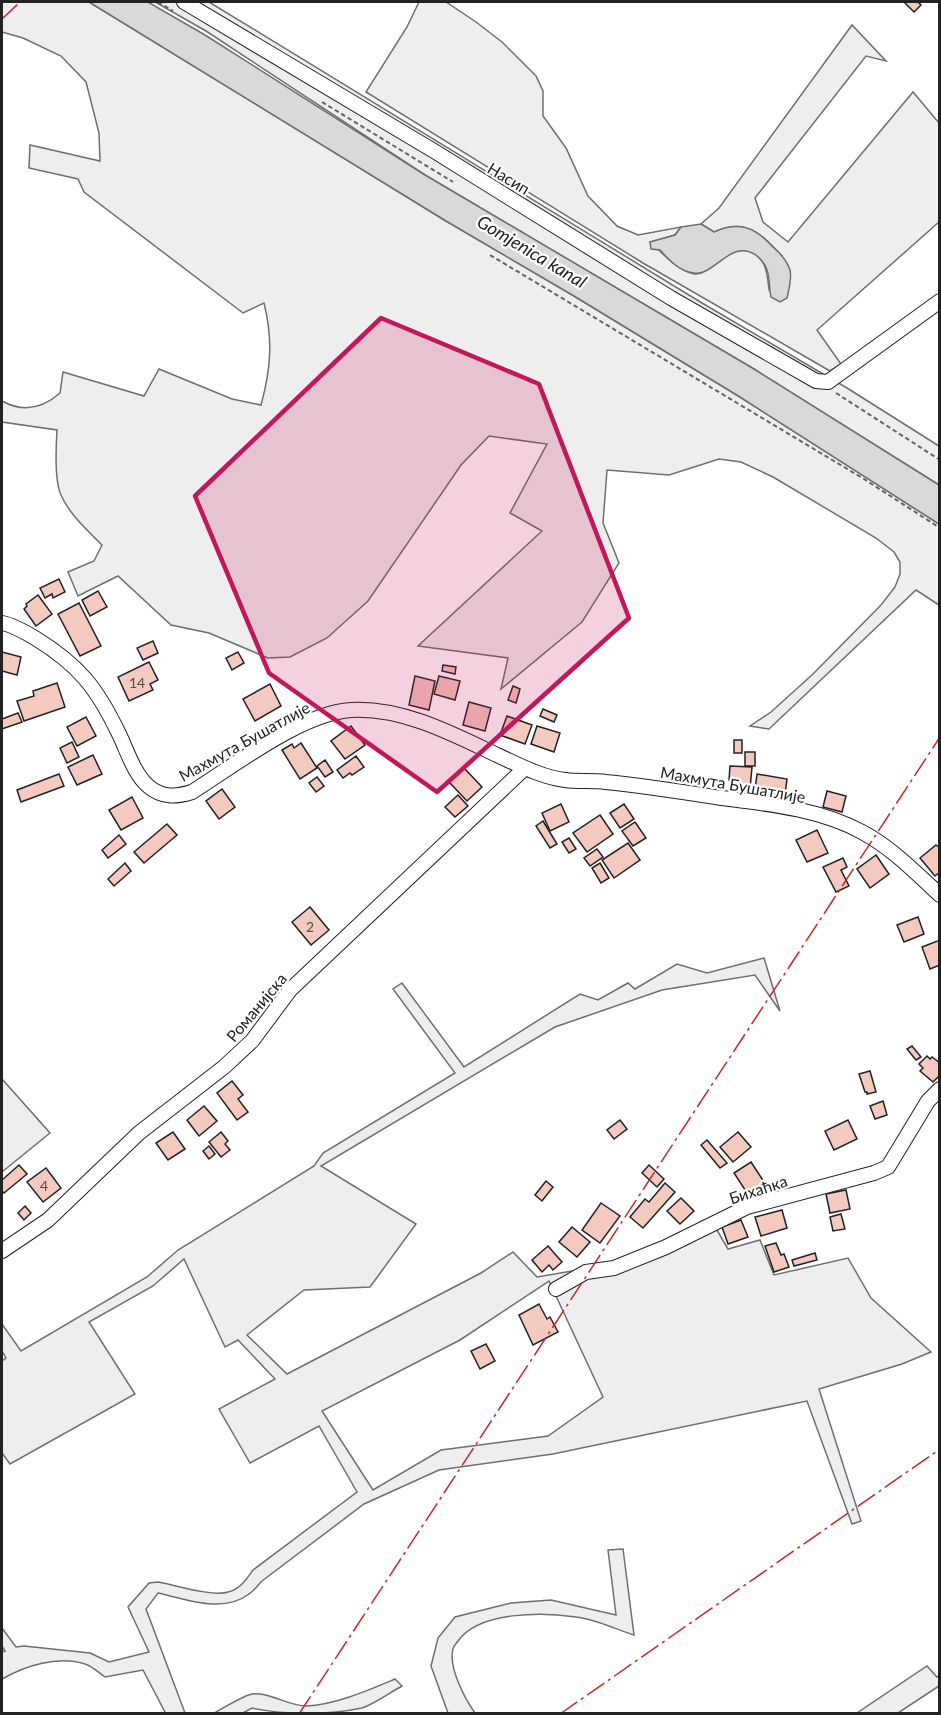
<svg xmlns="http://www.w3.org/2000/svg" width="941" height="1715" font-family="Lato,sans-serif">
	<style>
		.green { fill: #eee; stroke: #6f6f6f; stroke-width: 1.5; fill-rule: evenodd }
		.water { fill: #d9d9d9; stroke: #6f6f6f; stroke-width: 1.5 }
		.building { fill: #f3c9c0; stroke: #222; stroke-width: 1.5 }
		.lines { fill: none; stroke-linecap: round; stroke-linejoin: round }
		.minor-casing { stroke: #222; stroke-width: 16 }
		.path { stroke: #646464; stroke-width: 2; stroke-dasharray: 4.5 3; stroke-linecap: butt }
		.minor { stroke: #fff; stroke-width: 14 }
		.power { stroke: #c62828; stroke-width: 1.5; stroke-dasharray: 21 4.5 3 4.5; stroke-linecap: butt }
		.marked { fill: #c2185b; fill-opacity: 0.2; stroke: #c2185b; stroke-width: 4.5; stroke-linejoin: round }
		.labels { text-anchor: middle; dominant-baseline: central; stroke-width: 4.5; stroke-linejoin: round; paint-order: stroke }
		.number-label { font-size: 14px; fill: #564c4a }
		.street-label { font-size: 16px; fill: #222; stroke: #fff }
		.water-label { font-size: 18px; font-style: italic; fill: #222; stroke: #fff }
	</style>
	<rect width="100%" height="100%" fill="#fff"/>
	<!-- green -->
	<g class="green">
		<path d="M2 2H89L446 221 574 296 740 397 939 524V605L916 590 769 729 750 726 771 712 813 674 881 605 895 587 900 574V562L894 552 876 538 773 477 741 462 719 459 669 475 607 470 603 523 619 563 582 622 501 689 508 658 418 646 542 531 510 513 547 444 489 436 461 465 368 601 327 638 290 657 268 658 209 633 171 625 118 576 78 596 68 572 94 561 102 545C88 531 69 514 61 495 54 480 56 446 57 430L2 422V401C22 412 42 409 60 393L63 372 144 396 159 369 232 399 261 405C271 369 273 339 264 303L243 313 84 192 78 179 29 168 30 145 100 161 99 133 86 82 61 56 23 38 2 32Z"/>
		<path d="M155 2H209L702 303 847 388 939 446V485L754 369 425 175 206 31Z"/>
		<path d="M419 2H446L476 22 502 42 536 76 543 91V116L566 148 588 196 617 226 638 235 681 227 675 235 650 242C663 253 677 271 695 274 710 276 732 240 753 253 767 261 767 274 769 289L782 256C761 234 746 217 714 232L701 224 719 208 852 25 886 61 866 56 755 198 763 222 788 242 913 92 939 123V222L817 330 841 364 830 371 643 263 366 92 407 27Z"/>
		<path d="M764 958 780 1011 755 975 662 990 555 1027 321 1166 416 1224 370 1287 304 1290 247 1335 287 1374 481 1273 513 1252 537 1277 613 1264 714 1225 728 1249 760 1240 774 1275 848 1258 871 1298 931 1352 902 1364 819 1389 861 1521 852 1524 807 1401 553 1454 439 1470 364 1504 262 1581C258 1585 254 1591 249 1594 223 1614 186 1599 158 1593L146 1609 185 1713 166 1714 143 1670 105 1677C99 1673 92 1666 85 1664 58 1655 25 1666 2 1679V1652L5 1651 2 1646V1628L16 1647 24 1646 90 1653 109 1662 149 1652 128 1607 149 1583 158 1582C175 1585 213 1597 228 1592 240 1589 246 1580 253 1570L357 1492 319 1426 250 1463 219 1409 275 1379 238 1340 225 1347 184 1259 153 1286 89 1322 135 1394 10 1464 2 1453V1361L6 1358 2 1351V1324L21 1351 147 1277 178 1250 314 1166 323 1153 455 1073 393 989 402 983 464 1067 580 994 598 1000 628 983 635 989 677 964 707 973ZM549 1281 603 1397 548 1436 441 1450 373 1490 322 1411 460 1340Z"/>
		<path d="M2 1079 50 1133 2 1172Z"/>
		<path d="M623 1549 634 1635C615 1629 595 1619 576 1617 543 1612 479 1611 458 1641 456 1644 453 1646 453 1649 448 1667 465 1699 475 1713H448L431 1666 438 1638 455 1617 511 1603 551 1600 616 1615 608 1550Z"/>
		<path d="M927 1666 937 1677 939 1676V1686L898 1713H857Z"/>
		<path d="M395 1679 402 1686C389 1693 376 1703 362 1708 330 1715 284 1715 252 1708L243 1713H214C224 1708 242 1696 252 1694 270 1692 288 1706 306 1706 335 1705 369 1690 395 1679Z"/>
	</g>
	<!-- water -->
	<g class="water">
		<path d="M89 2H148L205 35 425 175 754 369 939 485V524L740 397 574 296 446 221Z"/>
		<path d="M701 224 714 232C739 221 755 227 773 247 780 253 787 261 790 270 792 279 789 289 787 298L780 302 771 297C769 289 770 278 767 270 765 264 761 259 756 255 731 238 715 276 694 273 679 271 669 260 660 250L651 249 650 242 675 235 681 227Z"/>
	</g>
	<!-- building -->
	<g class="building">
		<path d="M904 2H918L921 5 914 12Z"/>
		<path d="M59 579 65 592 53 598 52 594 45 598 40 588Z"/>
		<path d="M98 591 107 607 90 616 82 600Z"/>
		<path d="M38 595 52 614 36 626 24 609 27 606 26 604Z"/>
		<path d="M79 603 101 646 80 656 58 614Z"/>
		<path d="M153 641 158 653 143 660 137 648Z"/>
		<path d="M2 652 21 657 17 675 2 671Z"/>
		<path d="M238 652 244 663 232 670 226 658Z"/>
		<path d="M149 662 158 680 150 684 153 690 129 701 118 677Z"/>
		<path d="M443 665 456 667 455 674 442 671Z"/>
		<path d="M415 676 435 681 429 710 409 705Z"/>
		<path d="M439 676 460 681 455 700 434 694Z"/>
		<path d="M57 683 65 707 24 721 17 701 34 696 33 691Z"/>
		<path d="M270 684 281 706 255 721 243 699Z"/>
		<path d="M513 686 520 689 516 703 508 700Z"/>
		<path d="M469 702 491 708 485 731 463 725Z"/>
		<path d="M543 709 557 715 554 722 540 716Z"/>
		<path d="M18 713 22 722 2 729V719Z"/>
		<path d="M507 716 532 725 525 744 500 735Z"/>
		<path d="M86 717 96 736 77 746 67 727Z"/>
		<path d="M351 726 365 745 345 759 331 741Z"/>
		<path d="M537 726 560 733 554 752 531 744Z"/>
		<rect x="734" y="740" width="8" height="13"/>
		<path d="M72 742 79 757 67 763 60 748Z"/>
		<path d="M301 743 317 768 300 779 282 750 292 744 294 748Z"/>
		<rect x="745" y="752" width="10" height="14"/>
		<path d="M93 755 102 774 77 785 68 767Z"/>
		<path d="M356 756 364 767 352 775 350 773 343 778 337 770Z"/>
		<path d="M325 760 333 772 325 777 317 766Z"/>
		<path d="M730 766 752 767 750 789 732 787V781L729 780Z"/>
		<path d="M464 768 482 787 467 801 449 782Z"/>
		<path d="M59 774 64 786 21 802 17 790Z"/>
		<path d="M757 774 787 779 785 795 755 790Z"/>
		<path d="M317 777 324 786 316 792 309 783Z"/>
		<path d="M222 789 235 807 219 819 206 801Z"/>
		<path d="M827 791 846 796 842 812 823 807Z"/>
		<path d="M458 795 468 806 455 817 445 807Z"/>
		<path d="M132 797 143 818 121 830 109 810Z"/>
		<path d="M561 804 569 822 550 831 542 813Z"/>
		<path d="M624 804 634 819 620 828 610 813Z"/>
		<path d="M600 815 613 834 587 852 573 833Z"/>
		<path d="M543 821 557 844 550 848 536 826Z"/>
		<path d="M635 822 646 838 633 846 622 831Z"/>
		<path d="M167 824 177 835 144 863 134 852Z"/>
		<path d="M817 830 828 853 807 862 796 840Z"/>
		<path d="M119 835 126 844 108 858 102 850Z"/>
		<path d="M569 838 576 849 569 853 562 842Z"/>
		<path d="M628 843 640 860 614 878 602 860Z"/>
		<path d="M936 845 940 848V872L935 876 920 858Z"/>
		<path d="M597 849 603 857 590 866 584 858Z"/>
		<path d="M876 855 889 874 870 888 857 869Z"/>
		<path d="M843 858 847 867 841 870 849 886 836 892 823 867Z"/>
		<path d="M125 863 131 871 114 886 108 879Z"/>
		<path d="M600 863 609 878 601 883 592 868Z"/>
		<path d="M310 907 329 930 311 945 292 922Z"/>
		<path d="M918 917 924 934 904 942 897 925Z"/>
		<path d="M940 940V965L930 969 922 947Z"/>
		<path d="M912 1046 921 1057 916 1060 907 1049Z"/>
		<path d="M927 1056 930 1059 932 1057 940 1063V1075L933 1082 920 1071 923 1068 919 1064Z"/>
		<path d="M870 1071 876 1092 867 1094V1092H865L859 1074Z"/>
		<path d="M232 1081 243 1095 238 1099 248 1112 237 1120 217 1093Z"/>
		<path d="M883 1101 887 1115 875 1119 870 1106Z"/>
		<path d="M204 1106 217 1121 199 1136 187 1120Z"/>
		<path d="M620 1120 627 1129 614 1139 607 1130Z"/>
		<path d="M848 1120 857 1139 834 1150 825 1131Z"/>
		<path d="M173 1132 185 1149 168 1160 156 1143Z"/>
		<path d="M221 1132 228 1141 225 1144 230 1150 221 1157 209 1142Z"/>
		<path d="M738 1132 751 1147 733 1162 720 1147Z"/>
		<path d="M707 1140 727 1163 720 1168 701 1145Z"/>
		<path d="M209 1146 215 1154 209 1159 203 1151Z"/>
		<path d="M751 1162 766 1185 749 1196 734 1173Z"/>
		<path d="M19 1165 27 1174 4 1193 2 1191V1180Z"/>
		<path d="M649 1165 664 1179 657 1187 642 1173Z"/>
		<path d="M46 1168 61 1188 43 1202 27 1182Z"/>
		<path d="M546 1181 553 1187 542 1201 535 1195Z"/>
		<path d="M665 1183 675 1192 643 1228 630 1217 645 1199 649 1202Z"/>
		<path d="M846 1190 850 1209 830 1213 826 1194Z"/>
		<path d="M681 1198 694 1211 680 1224 667 1211Z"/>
		<path d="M601 1203 620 1216 600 1243 582 1230Z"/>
		<path d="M25 1206 31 1213 24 1220 18 1213Z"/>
		<path d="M782 1210 787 1228 761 1236 755 1217Z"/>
		<path d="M841 1214 845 1229 833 1231 830 1217Z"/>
		<path d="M741 1220 748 1237 728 1244 722 1227Z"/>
		<path d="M572 1227 590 1242 577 1257 559 1242Z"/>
		<path d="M776 1243 781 1255 784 1254 789 1267 774 1272 765 1246Z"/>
		<path d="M548 1246 562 1262 553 1270 549 1265 542 1272 532 1260Z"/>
		<path d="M815 1253 817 1260 794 1266 792 1260Z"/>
		<path d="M539 1304 547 1319 550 1317 558 1332 533 1345 519 1315Z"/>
		<path d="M486 1344 495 1361 480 1369 471 1351Z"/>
	</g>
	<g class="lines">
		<defs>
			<g id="minor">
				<path d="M184 2 434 151 671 298 816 381 828 382 940 301"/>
				<path d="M2 623C13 625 25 632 35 638 79 665 97 688 119 734 127 750 134 774 148 786 162 798 176 797 192 792 235 765 302 713 351 710 402 707 453 734 497 755 519 765 541 777 565 780 578 782 592 780 606 782 645 786 683 792 722 798 769 804 820 809 862 832 892 848 915 872 940 895"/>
				<path d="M2 1251 48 1220 139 1133 224 1067 252 1041 290 990 524 769"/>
				<path d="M556 1289 586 1272 614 1268 666 1247 747 1207 874 1173 888 1167 928 1101 940 1089"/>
			</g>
		</defs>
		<!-- minor casing -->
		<use href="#minor" class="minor-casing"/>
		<!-- path -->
		<g class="path">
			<path d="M158 2 173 11"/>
			<path d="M322 102 453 182"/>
			<path d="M490 255 864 479 940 528"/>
			<path d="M836 393 940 460"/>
		</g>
		<!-- minor -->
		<use href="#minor" class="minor"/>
		<!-- power -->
		<g class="power">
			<path d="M2 19 20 2"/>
			<path d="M299 1714 940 737"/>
			<path d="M560 1714 940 1449"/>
		</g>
	</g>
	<!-- marked area -->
	<path class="marked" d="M381 318 539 384 629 618 437 792 269 673 195 496Z"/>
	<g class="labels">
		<!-- number labels -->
		<g class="number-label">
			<text x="137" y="682">14</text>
			<text x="310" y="926">2</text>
			<text x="44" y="1185">4</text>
		</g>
		<!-- street labels -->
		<g class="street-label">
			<text transform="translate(509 178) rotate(31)">Насип</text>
			<text transform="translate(244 741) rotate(-29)">Махмута Бушатлије</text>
			<text transform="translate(733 784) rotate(10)">Махмута Бушатлије</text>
			<text transform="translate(256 1007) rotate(-50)">Романијска</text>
			<text transform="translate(758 1189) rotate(-18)">Бихаћка</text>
		</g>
		<!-- water labels -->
		<g class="water-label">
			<text transform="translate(532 251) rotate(31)">Gomjenica kanal</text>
		</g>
	</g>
	<!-- border -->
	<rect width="941" height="1715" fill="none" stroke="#222222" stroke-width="6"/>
</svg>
